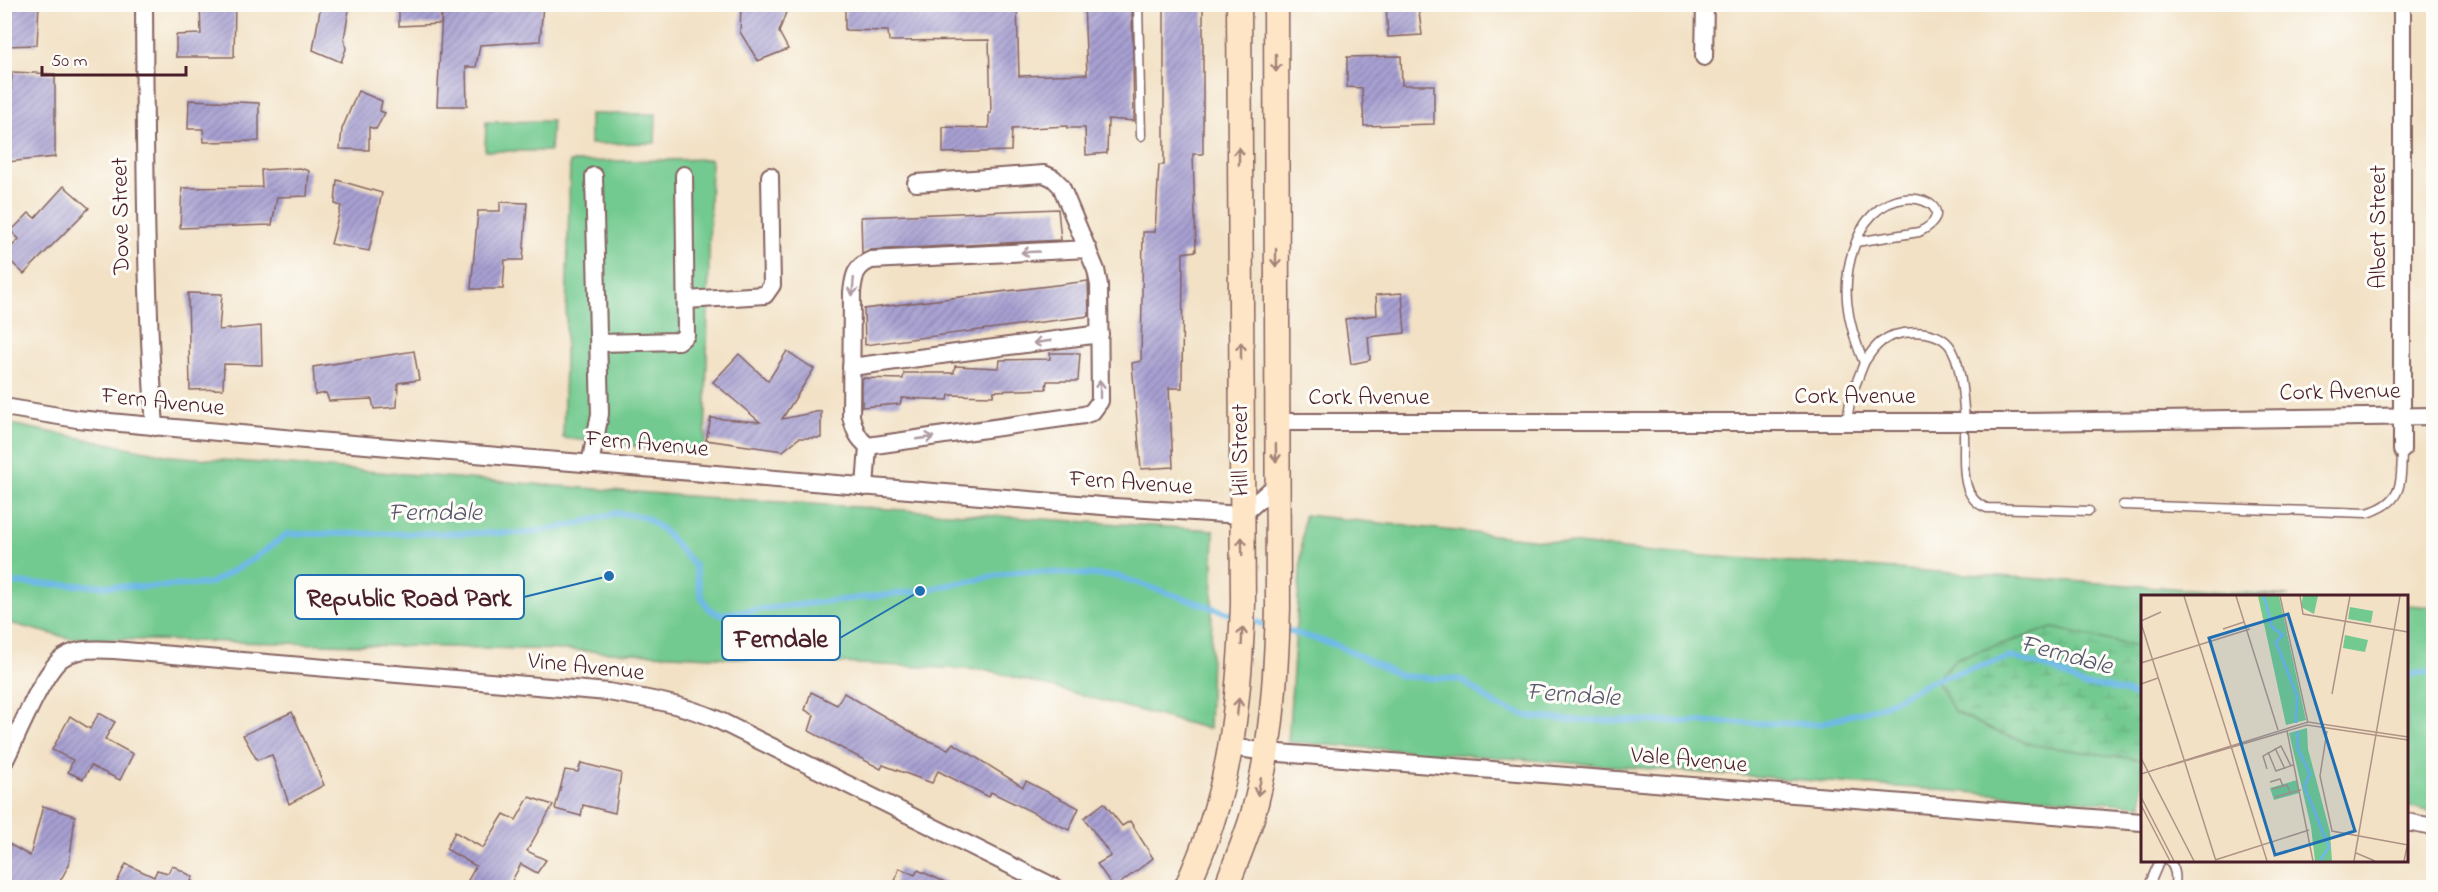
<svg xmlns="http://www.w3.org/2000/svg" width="2438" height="892" font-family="'Indie Flower',sans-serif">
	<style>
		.green { fill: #73ca90; stroke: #5e745e; stroke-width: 1.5 }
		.wetland { fill: url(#wetland-marsh); stroke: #5e745e; stroke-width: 1.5 }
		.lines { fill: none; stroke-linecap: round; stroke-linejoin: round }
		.stream { stroke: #6eb9e7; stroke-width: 6 }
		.building { fill: url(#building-hatch) }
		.lane-casing { stroke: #856361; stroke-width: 11 }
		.street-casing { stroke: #856361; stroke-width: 20 }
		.secondary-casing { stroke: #856361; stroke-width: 27 }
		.lane { stroke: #fff; stroke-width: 8 }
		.street { stroke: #fff; stroke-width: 16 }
		.secondary { stroke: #fde5c5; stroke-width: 24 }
		.oneway { stroke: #a48278 }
		.oneway2 { stroke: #ae9aa0 }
		.labels { text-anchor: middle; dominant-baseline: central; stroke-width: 6; stroke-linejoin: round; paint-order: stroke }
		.street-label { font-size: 24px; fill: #4a1f2b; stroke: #fdfcf7 }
		.water-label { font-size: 26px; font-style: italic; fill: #57556d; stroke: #fdfcf7 }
		.inset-river { fill: none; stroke: #6eb9e7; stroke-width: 3 }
		.inset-road { fill: none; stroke: #af9387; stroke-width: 1.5 }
		.view { fill: #1f6fb2; fill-opacity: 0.15; stroke: #1f6fb2; stroke-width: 3 }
		.inset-edge { fill: none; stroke: #4a1f2b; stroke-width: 3 }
		.leader { fill: none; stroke: #1f6fb2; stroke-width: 2 }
		.callout-dot { fill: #1f6fb2; stroke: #fdfcf7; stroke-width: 2 }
		.callout { fill: #fdfcf7; stroke: #1f6fb2; stroke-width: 2 }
		.callout-label { font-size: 26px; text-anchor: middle; font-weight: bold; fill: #4a1f2b }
	</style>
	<defs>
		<pattern id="wetland-marsh" width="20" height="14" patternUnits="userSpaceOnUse" patternTransform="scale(1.5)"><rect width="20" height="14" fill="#73ca90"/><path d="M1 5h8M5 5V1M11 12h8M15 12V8" fill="none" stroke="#65ad7c"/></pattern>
		<pattern id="building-hatch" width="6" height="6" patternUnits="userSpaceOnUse" patternTransform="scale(1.5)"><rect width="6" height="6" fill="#a7a0d2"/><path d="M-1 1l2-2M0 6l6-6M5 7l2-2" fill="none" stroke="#8a82ab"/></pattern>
	</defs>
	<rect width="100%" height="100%" fill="#fdfcf7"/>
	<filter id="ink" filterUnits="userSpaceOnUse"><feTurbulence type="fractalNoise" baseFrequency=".0167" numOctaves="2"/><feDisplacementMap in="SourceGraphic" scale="12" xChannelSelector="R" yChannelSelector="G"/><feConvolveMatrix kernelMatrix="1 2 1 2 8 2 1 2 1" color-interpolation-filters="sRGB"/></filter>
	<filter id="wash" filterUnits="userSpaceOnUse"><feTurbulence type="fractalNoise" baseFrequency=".008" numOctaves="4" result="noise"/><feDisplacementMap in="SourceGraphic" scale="24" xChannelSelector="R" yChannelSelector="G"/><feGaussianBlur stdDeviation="1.35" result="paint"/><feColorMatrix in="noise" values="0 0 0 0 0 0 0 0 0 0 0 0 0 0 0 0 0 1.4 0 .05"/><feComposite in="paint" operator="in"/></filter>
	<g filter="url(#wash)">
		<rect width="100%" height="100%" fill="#f2e1c5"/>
		<!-- green -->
		<g class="green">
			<path d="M590 114H656L655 143 590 144Z"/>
			<path d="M552 121 550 151H485L486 122Z"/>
			<path d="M711 159 705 454 563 438 570 162Z"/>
			<path d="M5 423 171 456 687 496 1214 530 1209 729 987 670 566 650 68 638 5 622Z"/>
			<path d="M1304 515 1662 553 2289 596H2142V805L1288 742Z"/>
			<path d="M2406 605 2433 607V812L2407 806Z"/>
		</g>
		<!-- wetland -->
		<path class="wetland" d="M2053 628 2142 648V760L2033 745 1992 730 1954 711 1935 679 1957 658Z"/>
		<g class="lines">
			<!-- stream -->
			<g class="stream">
				<path d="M4 583 145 587 209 584 255 558 287 534 528 533 573 525 617 513 645 517 663 530 695 566 701 596 709 609 719 614 920 591 1019 571 1117 576 1237 616"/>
				<path d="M1247 619 1272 627"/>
				<path d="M1282 629 1336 645 1401 676 1462 680 1497 706 1531 717 1573 720 1820 724 1882 706 1935 679 2012 657 2055 670 2084 686 2107 687 2134 695 2142 693"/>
				<path d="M2406 675 2434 672"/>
			</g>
		</g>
		<g id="blocks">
			<!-- building -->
			<g class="building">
				<path d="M4 4H39L37 45 4 46Z"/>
				<path d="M200 4H235L234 57H176V35L201 34Z"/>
				<path d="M321 4H350L344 39 346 49 341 62 313 50Z"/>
				<path d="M399 4H441V24L399 26Z"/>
				<path d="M513 4H543L540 41 480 45 476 67H466L467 106H437L442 12 512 10Z"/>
				<path d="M741 4H789L779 32 788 49 758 61 740 32Z"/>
				<path d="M845 4H1017L1019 76 1087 74 1084 4H1132L1134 121 1108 119 1107 153 1086 155 1085 128H1067V126L1012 129 1011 151 943 153V127L989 128V113H991L989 40 889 41 888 31 845 30Z"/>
				<path d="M1164 4H1203V154H1193L1196 251 1183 253 1182 388H1169L1173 467 1141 469 1132 363 1141 361 1143 232H1155L1159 165H1164Z"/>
				<path d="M1386 4H1418L1422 35 1388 37Z"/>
				<path d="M1401 56 1402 85H1434V124L1364 126 1362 88 1347 87V57Z"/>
				<path d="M12 72 55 74V157L7 162Z"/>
				<path d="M358 91 382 101 380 111 385 113 376 129 369 127V150L340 149 342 129Z"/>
				<path d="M189 100 259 103V141L204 142 203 129H188Z"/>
				<path d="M300 168 309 171 307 196 277 197 272 225 180 228 182 188 262 187 261 170Z"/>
				<path d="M337 180 382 193 369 251 331 244 341 206 335 204Z"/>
				<path d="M64 186 89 208 24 274 4 255 19 239 11 231 29 213 35 218Z"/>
				<path d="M500 202 527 203 523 260H505L503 289H471L478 211H500Z"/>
				<path d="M1058 209 1061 240 870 250 862 253 861 217Z"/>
				<path d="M1088 281 1089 316 865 345 864 309Z"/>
				<path d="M188 293 222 294 219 330 261 326 262 365 224 364 223 389 190 390Z"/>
				<path d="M1402 293 1405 333 1368 337 1370 360 1351 364 1345 319 1377 315 1376 295Z"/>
				<path d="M414 351 419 380 398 383 397 407 374 409 372 399 329 401 326 393 315 395 313 367Z"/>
				<path d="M787 351 814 369 782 419 821 411V438H799L783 451 706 440 711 418 760 422 713 382 739 354 768 381Z"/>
				<path d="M1050 353H1080L1078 381H1047L1046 389 994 391 993 396 949 395 948 400 902 398 900 404 862 407V378L903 379 904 373H954L955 366 999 368 1000 360 1050 359Z"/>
				<path d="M811 692 837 705 844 693 920 737 948 749 953 743 1023 787 1026 781 1079 808 1069 830 991 792 989 797 938 771 932 783 883 765 881 769 809 731 814 715 805 710Z"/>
				<path d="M292 712 324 785 289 804 272 755 257 760 243 735Z"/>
				<path d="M99 713 115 722 105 739 133 754 120 780 91 766 83 779 68 772 73 760 52 750 70 716 90 729Z"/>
				<path d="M581 763 621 773 615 813 583 805 581 816 555 809 565 770 578 772Z"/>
				<path d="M529 797 553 805 527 851 546 860 537 873 521 864 508 888H479L467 882 476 866 446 849 455 832 483 848 504 814 516 820Z"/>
				<path d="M1104 803 1122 826 1130 821 1153 858 1114 888 1097 864 1111 856 1084 818Z"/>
				<path d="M43 806 75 816 69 865 56 888H4V841L30 856Z"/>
				<path d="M126 864 154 877 157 870 168 873 172 865 193 877 191 881 202 885 201 888H114Z"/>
				<path d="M899 868 915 875 918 870 958 888H893Z"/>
			</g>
		</g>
	</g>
	<g filter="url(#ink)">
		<use href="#blocks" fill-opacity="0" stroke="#856361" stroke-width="1.5"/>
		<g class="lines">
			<defs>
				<g id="lane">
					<path d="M1138 4 1141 136"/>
					<path d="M1864 363C1869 355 1873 348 1881 342 1897 329 1935 328 1949 345 1962 361 1963 401 1965 421"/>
					<path d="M1847 421 1851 396 1864 363C1847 322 1839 285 1856 242L1919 232C1967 209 1902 176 1867 221 1862 227 1859 235 1856 242"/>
					<path d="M1964 435C1965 460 1958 498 1987 508L2089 511"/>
					<path d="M2123 505 2367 513C2403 503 2401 484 2402 450"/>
					<path d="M2168 860C2176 868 2177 877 2174 888"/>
					<path d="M2148 888 2160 860"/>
				</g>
				<g id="street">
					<path d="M144 4C145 145 145 286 155 427"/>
					<path d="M2402 4V450"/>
					<path d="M1704 57 1705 4"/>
					<path d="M916 183 1044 174 1053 178 1061 186 1096 270 1099 285 1100 401 1092 412 1084 415 868 446C857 438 854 428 851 416L852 292C854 276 855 267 871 260L1088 249"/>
					<path d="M686 300 765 295 772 285 770 176"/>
					<path d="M600 343 679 341 686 335 684 175"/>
					<path d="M851 367 1100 334"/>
					<path d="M4 407 77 419 305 440 1114 507 1242 515 1276 485"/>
					<path d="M1276 422H2018L2434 416"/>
					<path d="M590 464 600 414 594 176"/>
					<path d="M865 487 868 446"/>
					<path d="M1231 747 1267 752 2142 822"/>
					<path d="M4 762C17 738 44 668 64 657 78 648 98 649 114 650L608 692C645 698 681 704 716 719L1056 888"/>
					<path d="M2406 822 2434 827"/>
				</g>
				<g id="secondary">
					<path d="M1186 888C1231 793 1239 707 1243 604L1239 4"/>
					<path d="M1226 888C1235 863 1246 839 1253 814 1272 747 1276 677 1278 608L1276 4"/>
				</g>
			</defs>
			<!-- lane casing -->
			<use href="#lane" class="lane-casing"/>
			<!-- street casing -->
			<use href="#street" class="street-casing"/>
			<!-- secondary casing -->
			<use href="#secondary" class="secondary-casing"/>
			<!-- lane -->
			<use href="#lane" class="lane"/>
			<!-- street -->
			<use href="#street" class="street"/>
			<!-- secondary -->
			<use href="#secondary" class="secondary"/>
		</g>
		<!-- one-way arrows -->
		<defs><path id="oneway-shaft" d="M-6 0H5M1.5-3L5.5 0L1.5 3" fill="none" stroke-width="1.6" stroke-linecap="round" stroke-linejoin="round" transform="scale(1.5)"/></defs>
		<g class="oneway">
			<use href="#oneway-shaft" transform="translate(1276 63) rotate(90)"/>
			<use href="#oneway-shaft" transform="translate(1239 156) rotate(-90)"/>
			<use href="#oneway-shaft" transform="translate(1276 258) rotate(90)"/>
			<use href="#oneway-shaft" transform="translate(1241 351) rotate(-90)"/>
			<use href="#oneway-shaft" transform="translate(1276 453) rotate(89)"/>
			<use href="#oneway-shaft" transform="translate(1242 546) rotate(-91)"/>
			<use href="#oneway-shaft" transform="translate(1242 636) rotate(-88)"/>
			<use href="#oneway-shaft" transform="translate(1238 707) rotate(-84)"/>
			<use href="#oneway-shaft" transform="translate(1259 787) rotate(102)"/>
		</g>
		<g class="oneway2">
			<use href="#oneway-shaft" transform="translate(1030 252) rotate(177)"/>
			<use href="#oneway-shaft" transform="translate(853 287) rotate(95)"/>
			<use href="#oneway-shaft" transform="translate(1042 342) rotate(172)"/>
			<use href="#oneway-shaft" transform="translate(1100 389) rotate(-90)"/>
			<use href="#oneway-shaft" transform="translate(925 438) rotate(-8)"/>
		</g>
	</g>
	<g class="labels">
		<!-- street labels -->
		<g class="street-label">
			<text transform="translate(122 216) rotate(-91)">Dove Street</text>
			<text transform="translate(2379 227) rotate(-90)">Albert Street</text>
			<text transform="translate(2340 393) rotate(-1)">Cork Avenue</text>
			<text x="1855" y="397">Cork Avenue</text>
			<text x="1369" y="398">Cork Avenue</text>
			<text transform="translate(163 403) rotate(6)">Fern Avenue</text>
			<text transform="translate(647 445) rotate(5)">Fern Avenue</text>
			<text transform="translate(1241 450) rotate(-90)">Hill Street</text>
			<text transform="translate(1131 484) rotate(4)">Fern Avenue</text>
			<text transform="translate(586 668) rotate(6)">Vine Avenue</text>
			<text transform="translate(1689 761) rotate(5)">Vale Avenue</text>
		</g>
		<!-- water labels -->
		<g class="water-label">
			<text x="435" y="514">Ferndale</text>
			<text transform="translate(2066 656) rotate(15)">Ferndale</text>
			<text transform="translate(1573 696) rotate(4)">Ferndale</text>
		</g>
	</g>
	<!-- overview -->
	<g transform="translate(2141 595)">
		<rect width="267" height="267" fill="#f2e1c5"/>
		<path d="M117 1H138L165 125 145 130ZM162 1H177L173 19 160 12ZM209 12 232 16 230 28 207 24ZM204 40 227 45 224 57 202 53ZM166 133 167 154 189 237 191 266H174L170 232 148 138ZM156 185 158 198 133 205 129 193Z" fill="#73ca90"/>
		<path d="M138 41 142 42 145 54 142 69 134 60 132 48Z" fill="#73ca90"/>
		<path class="inset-river" d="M123 1 131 32 142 40 135 47 156 101 155 128M156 136 157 154 169 179 163 191 188 252 179 266"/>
		<path class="inset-road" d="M43 1 126 266M95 1 137 135M139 1 167 128M159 1 162 19 267 37M0 26 20 17M0 28 75 266M82 34 103 27M0 68 109 34M0 89 17 83M191 99 209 1M146 136 172 266M186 136 179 181 191 236 267 250M134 153 144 174M127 157 135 176 152 170M0 163 53 266M27 171 166 130 267 145M126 174 122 161 140 151 150 171M0 179 167 127 267 142M129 187 139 184 142 191M131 194 146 190 149 197M0 202 33 266M134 202 160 195M0 210 29 266M215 258 234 266M74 265 168 235M213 266 259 1M263 266 267 247"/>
		<path class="view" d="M147 19 214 236 134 260 68 43Z"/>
		<rect width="267" height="267" class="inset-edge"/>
	</g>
	<!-- callouts -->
	<path class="leader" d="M609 576L524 597M920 591L840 638"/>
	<g class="callout-dot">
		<circle cx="609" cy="576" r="6"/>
		<circle cx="920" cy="591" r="6"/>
	</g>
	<g class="callout">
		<rect x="295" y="575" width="229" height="44" rx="6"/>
		<rect x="722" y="616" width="118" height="44" rx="6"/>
	</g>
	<g class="callout-label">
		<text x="409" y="606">Republic Road Park</text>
		<text x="781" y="647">Ferndale</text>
	</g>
	<!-- margin -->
	<rect width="2438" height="892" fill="none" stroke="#fdfcf7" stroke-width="24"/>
	<!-- scale -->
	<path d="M42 66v9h144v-9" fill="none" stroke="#4a1f2b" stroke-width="3"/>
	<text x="51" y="66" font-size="18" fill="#4a1f2b" stroke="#fdfcf7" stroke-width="4.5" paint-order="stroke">50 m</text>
</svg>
